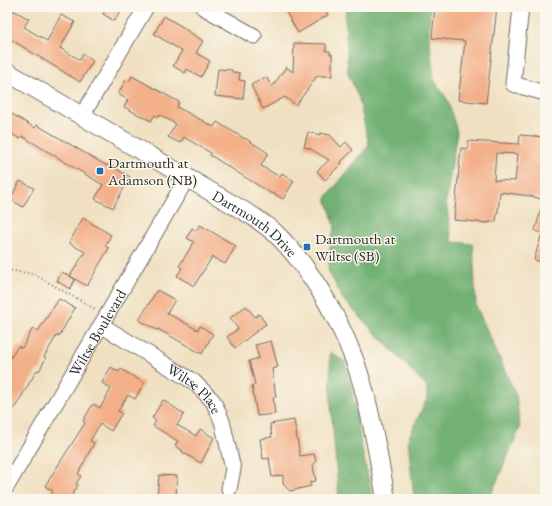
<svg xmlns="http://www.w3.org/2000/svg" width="552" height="506" font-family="'EB Garamond',serif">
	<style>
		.forest { fill: #72b173; stroke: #4e6e4f }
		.building { fill: #f3af87; fill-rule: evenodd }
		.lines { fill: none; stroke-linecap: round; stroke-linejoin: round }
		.minor-casing { stroke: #706a60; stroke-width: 17 }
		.tertiary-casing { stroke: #706a60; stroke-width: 20 }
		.path { stroke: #706a60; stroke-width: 2; stroke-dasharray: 1 3; stroke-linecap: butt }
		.minor { stroke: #fff; stroke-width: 15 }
		.tertiary { stroke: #fff; stroke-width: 18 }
		.poi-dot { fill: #1f6fb2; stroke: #fbf7ec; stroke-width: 1.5 }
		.labels { text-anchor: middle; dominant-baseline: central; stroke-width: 3; stroke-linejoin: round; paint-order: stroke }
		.poi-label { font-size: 15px; fill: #2b2b2b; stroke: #fbf7ec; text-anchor: start }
		.street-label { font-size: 15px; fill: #2b2b2b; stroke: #fbf7ec }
	</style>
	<rect width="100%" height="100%" fill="#fbf7ec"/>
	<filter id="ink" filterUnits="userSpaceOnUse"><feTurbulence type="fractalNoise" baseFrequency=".025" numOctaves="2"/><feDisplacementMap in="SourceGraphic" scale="8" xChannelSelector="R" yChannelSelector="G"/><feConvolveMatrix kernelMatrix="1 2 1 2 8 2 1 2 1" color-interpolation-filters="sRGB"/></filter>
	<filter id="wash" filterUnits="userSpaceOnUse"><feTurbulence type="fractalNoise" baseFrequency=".012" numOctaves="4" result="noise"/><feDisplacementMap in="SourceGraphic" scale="16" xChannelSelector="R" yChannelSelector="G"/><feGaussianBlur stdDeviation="0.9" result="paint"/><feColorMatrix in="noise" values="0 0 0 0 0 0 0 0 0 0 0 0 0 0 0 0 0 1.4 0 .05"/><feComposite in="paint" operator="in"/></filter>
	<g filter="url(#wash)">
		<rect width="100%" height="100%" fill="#f0e0c1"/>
		<!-- forest -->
		<g class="forest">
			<path d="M348 7H430L429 34 434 80 447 99 457 132 446 201 452 242 473 244 476 306 516 395 520 428 489 499H414L408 439 427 399V387L343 299 328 270 331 239 335 226 326 198 369 145 359 99 348 73 345 16Z"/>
			<path d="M330 352 345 362 353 393 361 445 373 499H339L331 406Z"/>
		</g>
		<g id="blocks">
			<!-- building -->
			<g class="building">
				<path d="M107 7H123L114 21 103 14Z"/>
				<path d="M283 7H323L328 15 298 33Z"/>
				<path d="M435 7H497L486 103 458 100 465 41 432 38Z"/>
				<path d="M13 10 29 19 24 27 47 41 61 15 75 22 60 48 80 60 83 54 93 61 80 82 7 37V20Z"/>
				<path d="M164 16 186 29V30L203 41 196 53 210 61 201 77 187 69 185 73 173 66 182 51 154 34Z"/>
				<path d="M294 43 326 44V51H330V54H332V76H317L296 105 285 97 263 109 251 85 266 77 272 87 286 67 293 72Z"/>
				<path d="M218 69 232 70V72L240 73 239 80 245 81 243 99 215 96Z"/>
				<path d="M132 76 179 102 177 107 214 127 217 122 245 139V138L268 153 261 166 280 177 282 173 294 181 283 199 273 193 272 194 240 174 210 155 211 153 184 137 180 143 168 137 176 124 160 115 158 117 155 115 151 121 124 107 128 100 118 94 126 80 128 82Z"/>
				<path d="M7 111 35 128 37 125 107 166 108 164 130 177 113 208 95 199 103 185 22 136 20 139 7 131Z"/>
				<path d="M308 132 320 135V133L330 135 341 147 346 142 353 150 341 162 342 163 325 180 317 171 329 160 309 148 304 147Z"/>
				<path d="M520 135 545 137V200L530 196 500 192 498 212H497L496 222H489V223L454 220 461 148 468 149V141L519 144ZM496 153 518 154 515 181 494 180Z"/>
				<path d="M20 181 34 188 23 207 10 199Z"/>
				<path d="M542 205H545V263L534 260 542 233 535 231Z"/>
				<path d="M83 218 111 235 105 246 109 248 87 286 70 276 85 252 69 243Z"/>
				<path d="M200 225 236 246 225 264 212 257 194 286 177 276 182 268 179 266 194 242 187 238 192 228 196 231Z"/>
				<path d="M62 272 75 279 70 289 57 281Z"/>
				<path d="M157 290 175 300 167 313 198 330 200 326 213 334 202 354 158 329 157 330 139 320Z"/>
				<path d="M59 299 75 308 59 336 57 335 44 357 46 358 39 371 37 370 7 421V357L10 359 18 346 22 348 33 328 38 331Z"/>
				<path d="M246 306 255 317 259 314 266 324 235 348 227 337 238 329 230 318Z"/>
				<path d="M271 341 278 367 272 369 276 397H273L275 414 257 416 252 385 255 384 249 361 259 358 255 345Z"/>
				<path d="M111 367 119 372 121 369 144 383 135 399 128 395 118 411 122 413 111 431 100 424 90 441 94 443 78 474 81 476 76 484 78 485 70 499H60L51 494 53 491 45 486 85 423 83 421 93 404 100 408 111 389 102 383Z"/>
				<path d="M163 400 184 414 177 425 196 436 200 429 214 438 201 463 182 452 183 451 175 446 178 441 153 426 156 421 152 418Z"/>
				<path d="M294 420 300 456 314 454 316 461 313 466 316 481 310 482 311 486 290 491 283 484V475L272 477 269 458 263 459 260 439 272 437 270 424Z"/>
				<path d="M159 475 177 476 176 499H157Z"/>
			</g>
		</g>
	</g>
	<g filter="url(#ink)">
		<use href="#blocks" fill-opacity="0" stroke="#706a60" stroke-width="1"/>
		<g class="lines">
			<defs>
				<g id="minor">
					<path d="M203 7 254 36"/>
					<path d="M521 7 513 84 545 93"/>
					<path d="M82 116 146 7"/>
					<path id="s1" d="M101 325 194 382 213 401 222 421 233 469 229 489"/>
					<path id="s2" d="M7 486 187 178"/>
				</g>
				<g id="tertiary">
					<path id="s3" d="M7 72 254 217C261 222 268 227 274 232 313 269 347 331 362 383 373 421 379 460 386 499"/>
				</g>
			</defs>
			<!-- minor casing -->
			<use href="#minor" class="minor-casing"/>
			<!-- tertiary casing -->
			<use href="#tertiary" class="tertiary-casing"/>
			<!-- path -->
			<path class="path" d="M7 270 34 274 95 309"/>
			<!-- minor -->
			<use href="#minor" class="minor"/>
			<!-- tertiary -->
			<use href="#tertiary" class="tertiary"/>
		</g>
	</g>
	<!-- markers -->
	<g class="poi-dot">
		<rect x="96" y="167" width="8" height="8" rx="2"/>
		<rect x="303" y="243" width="8" height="8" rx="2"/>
	</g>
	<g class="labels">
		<!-- poi labels -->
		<g class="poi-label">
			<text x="108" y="162">Dartmouth at<tspan x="108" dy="17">Adamson (NB)</tspan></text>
			<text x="315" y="238">Dartmouth at<tspan x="315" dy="17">Wiltse (SB)</tspan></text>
		</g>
		<!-- street labels -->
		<g class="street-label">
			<text stroke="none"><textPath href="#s3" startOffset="291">Dartmouth Drive</textPath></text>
			<text stroke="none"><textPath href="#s2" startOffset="178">Wiltse Boulevard</textPath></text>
			<text stroke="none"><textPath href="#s1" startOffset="114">Wiltse Place</textPath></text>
		</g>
	</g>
	<!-- margin -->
	<rect width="552" height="506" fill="none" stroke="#fbf7ec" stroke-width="24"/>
</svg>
